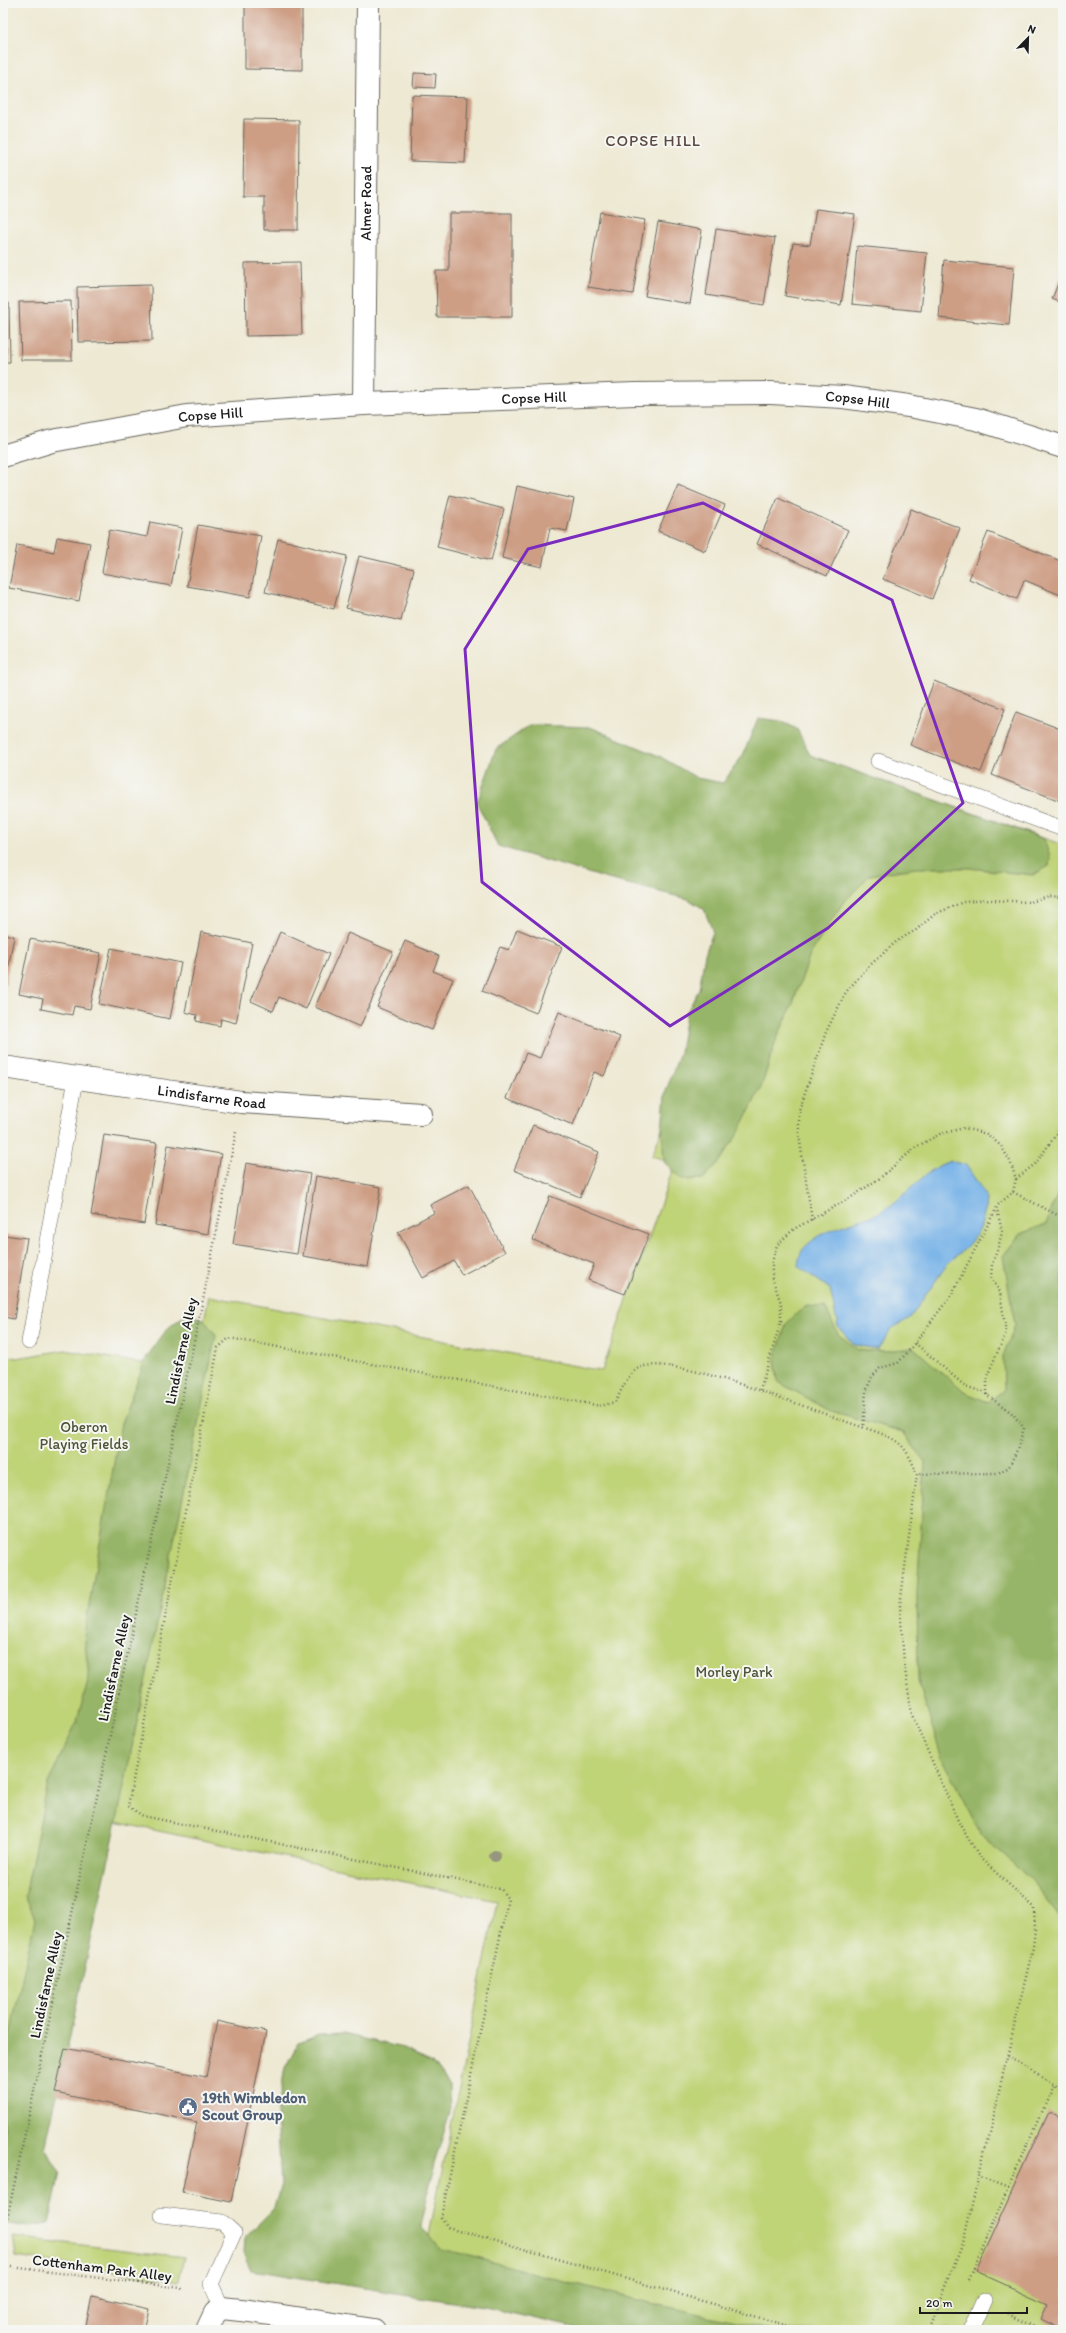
<svg xmlns="http://www.w3.org/2000/svg" width="1066" height="2333" font-family="Itim,sans-serif">
	<style>
		.green { fill: #bfd377; stroke: #6e784a }
		.forest { fill: #97b568; stroke: #5a6842 }
		.water { fill: #75b1e7; stroke: #486682 }
		.building { fill: #cd9d84 }
		.lines { fill: none; stroke-linecap: round; stroke-linejoin: round }
		.service-casing { stroke: #66645c; stroke-width: 16 }
		.minor-casing { stroke: #66645c; stroke-width: 24 }
		.tertiary-casing { stroke: #66645c; stroke-width: 24 }
		.path { stroke: #66645c; stroke-width: 2.5; stroke-dasharray: 1 3; stroke-linecap: butt }
		.service { stroke: #fff; stroke-width: 15 }
		.minor { stroke: #fff; stroke-width: 22 }
		.tertiary { stroke: #fff; stroke-width: 22 }
		.tree { fill: #95967d }
		.marked { fill: none; stroke: #7b2cbf; stroke-width: 3; stroke-linejoin: round }
		.labels { text-anchor: middle; dominant-baseline: central; stroke-width: 4; stroke-linejoin: round; paint-order: stroke }
		.street-label { font-size: 15px; fill: #1c1c1c; stroke: #f6f6f2 }
		.park-label { font-size: 15px; fill: #4d5337; stroke: #f6f6f2 }
		.service-label { font-size: 15px; font-weight: bold; fill: #4e5e75; stroke: #f6f6f2; text-anchor: start }
		.neighbourhood-label { font-size: 16px; letter-spacing: 1px; fill: #5a4940; stroke: #f6f6f2 }
	</style>
	<rect width="100%" height="100%" fill="#f6f6f2"/>
	<filter id="ink" filterUnits="userSpaceOnUse"><feTurbulence type="fractalNoise" baseFrequency=".025" numOctaves="2"/><feDisplacementMap in="SourceGraphic" scale="8" xChannelSelector="R" yChannelSelector="G"/><feConvolveMatrix kernelMatrix="1 2 1 2 8 2 1 2 1" color-interpolation-filters="sRGB"/></filter>
	<filter id="wash" filterUnits="userSpaceOnUse"><feTurbulence type="fractalNoise" baseFrequency=".012" numOctaves="4" result="noise"/><feDisplacementMap in="SourceGraphic" scale="16" xChannelSelector="R" yChannelSelector="G"/><feGaussianBlur stdDeviation="0.9" result="paint"/><feColorMatrix in="noise" values="0 0 0 0 0 0 0 0 0 0 0 0 0 0 0 0 0 1.4 0 .05"/><feComposite in="paint" operator="in"/></filter>
	<g filter="url(#wash)">
		<rect width="100%" height="100%" fill="#eee9d3"/>
		<!-- green -->
		<g class="green">
			<path d="M800 752 1063 845V2330H604L418 2289 497 1901 100 1819 209 1296 602 1371 675 1163 652 1156Z"/>
			<path d="M65 1350 181 1370 3 2168V1355L17 1358Z"/>
			<path d="M13 2237 184 2257 179 2281 16 2257Z"/>
		</g>
		<!-- forest -->
		<g class="forest">
			<path d="M758 718 781 721 797 729 810 755 1044 839 1050 858 1049 866 1033 875 969 868H916L870 875 842 904 810 955 793 1003 775 1043 762 1085 739 1132 720 1161 703 1179 682 1180 664 1162 662 1129 665 1094 680 1052 686 1014 699 989 705 954 713 932 704 909 688 899 608 879 498 846 477 803 496 749 530 725 590 727 659 756 697 778 723 783 743 755Z"/>
			<path d="M1063 1180V1926L1061 1918 1030 1879 982 1836 942 1759 918 1681 917 1594 925 1462 903 1432 831 1411 778 1382 775 1359 786 1324 805 1306 825 1307 838 1334 858 1350 884 1351 914 1348 964 1392 988 1402 1004 1390 1003 1356 1015 1325 1003 1256 1020 1234 1046 1224Z"/>
			<path d="M186 1314 203 1319 216 1335 113 1840 45 2149 60 2173 49 2224 29 2227 3 2223V2047L10 2034 35 1919 25 1896 48 1783 77 1721 89 1678 84 1634 121 1423 146 1358 167 1329Z"/>
			<path d="M343 2034 403 2048 432 2062 449 2085 450 2113 434 2164 421 2227 442 2249 630 2298 770 2330H585L484 2307 251 2270 243 2252 244 2239 274 2208 281 2184 277 2112 285 2068 298 2043 319 2035Z"/>
		</g>
		<!-- water -->
		<path class="water" d="M950 1161 966 1165 986 1196 985 1211 980 1229 966 1248 948 1263 910 1318 891 1329 878 1349 854 1345 838 1327 830 1289 798 1266C799 1258 800 1251 807 1245 829 1225 857 1224 882 1211 907 1197 923 1170 950 1161Z"/>
		<g id="blocks">
			<!-- building -->
			<g class="building">
				<path d="M245 3H302V70L245 69Z"/>
				<path d="M414 73 436 74 435 88 413 87Z"/>
				<path d="M412 95 468 97 465 163 410 161Z"/>
				<path d="M244 119 299 120 298 230H264V197H243Z"/>
				<path d="M816 209 855 214 841 305 785 296 793 243 810 245Z"/>
				<path d="M600 212 645 220 633 294 588 287Z"/>
				<path d="M449 213H512V317H437L436 271H449Z"/>
				<path d="M658 222 702 230 690 304 645 296Z"/>
				<path d="M716 229 775 238 764 305 706 295Z"/>
				<path d="M857 246 927 253 921 311 852 304Z"/>
				<path d="M944 260 1014 267 1009 325 939 318Z"/>
				<path d="M300 262 302 335 246 336 245 263Z"/>
				<path d="M1063 271V303L1052 299Z"/>
				<path d="M151 285 152 341 78 342 77 287Z"/>
				<path d="M71 301 72 360H21L19 302Z"/>
				<path d="M3 303H9L10 362H3Z"/>
				<path d="M678 485 725 505 705 551 658 531Z"/>
				<path d="M517 486 574 499 567 531 550 528 542 567 502 558Z"/>
				<path d="M450 495 504 509 491 561 437 547Z"/>
				<path d="M778 498 848 530 827 576 757 544Z"/>
				<path d="M911 509 960 528 932 599 883 579Z"/>
				<path d="M150 522 182 528 171 586 102 573 109 530 147 537Z"/>
				<path d="M198 525 261 536 250 597 187 586Z"/>
				<path d="M988 532 1063 562V596L1024 580 1017 599 969 579Z"/>
				<path d="M57 537 90 543 79 601 9 588 17 545 54 552Z"/>
				<path d="M278 539 347 556 334 609 265 592Z"/>
				<path d="M359 556 414 569 401 621 346 608Z"/>
				<path d="M934 681 1005 709 981 772 910 745Z"/>
				<path d="M1016 712 1063 730V802L992 775Z"/>
				<path d="M517 929 562 947 536 1013 482 991 500 947 509 950Z"/>
				<path d="M201 932 252 943 236 1023 221 1019 220 1026 196 1021 197 1015 185 1012Z"/>
				<path d="M280 932 329 954 306 1009 279 997 273 1011 251 1001Z"/>
				<path d="M348 933 393 952 360 1027 315 1007Z"/>
				<path d="M3 934 14 936 4 992H3Z"/>
				<path d="M30 939 101 953 90 1009 74 1006 72 1015 41 1009 43 999 19 994Z"/>
				<path d="M405 941 439 956 433 971 453 979 432 1030 377 1007Z"/>
				<path d="M111 948 181 963 170 1019 99 1004Z"/>
				<path d="M559 1012 620 1037 604 1076 594 1072 573 1125 507 1098 526 1053 540 1058Z"/>
				<path d="M533 1125 599 1152 580 1197 514 1170Z"/>
				<path d="M104 1135 157 1143 144 1224 91 1215Z"/>
				<path d="M168 1145 221 1154 208 1234 155 1225Z"/>
				<path d="M246 1163 310 1174 297 1254 233 1244Z"/>
				<path d="M316 1176 381 1187 368 1267 303 1256Z"/>
				<path d="M469 1185 505 1252 462 1275 454 1261 423 1278 398 1232 434 1213 430 1205Z"/>
				<path d="M550 1196 649 1234 625 1294 588 1280 594 1264 533 1240Z"/>
				<path d="M3 1235 27 1238 14 1319 3 1317Z"/>
				<path d="M217 2021 266 2032 231 2202 182 2192 197 2122 55 2093 65 2048 206 2077Z"/>
				<path d="M1048 2112 1063 2119V2330L1041 2319 1048 2304 975 2271Z"/>
				<path d="M92 2296 149 2309 144 2330H85Z"/>
			</g>
		</g>
	</g>
	<g filter="url(#ink)">
		<use href="#blocks" fill-opacity="0" stroke="#66645c" stroke-width="1"/>
		<g class="lines">
			<defs>
				<g id="service">
					<path d="M878 761 1063 829"/>
					<path d="M29 1342 76 1079"/>
					<path d="M162 2215 222 2222 234 2233 211 2284 222 2308"/>
					<path d="M971 2330 984 2301"/>
				</g>
				<g id="minor">
					<path id="s1" d="M364 404 368 3"/>
					<path id="s2" d="M3 1067 241 1102 421 1114"/>
					<path d="M207 2330 215 2313 222 2308 250 2311 374 2330"/>
				</g>
				<g id="tertiary">
					<path id="s3" d="M3 456 52 441 187 416 364 404 635 394 771 393 843 397 909 406 976 419 1063 447"/>
				</g>
			</defs>
			<!-- service casing -->
			<use href="#service" class="service-casing"/>
			<!-- minor casing -->
			<use href="#minor" class="minor-casing"/>
			<!-- tertiary casing -->
			<use href="#tertiary" class="tertiary-casing"/>
			<!-- path -->
			<g class="path">
				<path d="M1016 1179 1035 1164 1063 1125"/>
				<path d="M1013 1192 1063 1218"/>
				<path d="M812 1220 799 1135V1110L826 1032 846 992 869 966 897 941 916 930 935 914 963 902 991 900 1030 902 1049 897 1063 898"/>
				<path d="M915 1343 965 1386 983 1392 1013 1414 1024 1428 1017 1450 1009 1467 998 1473 917 1474"/>
				<path d="M760 1390 781 1321V1303L772 1278V1262L777 1245 794 1229 850 1198 880 1178 916 1147 940 1134 964 1128 987 1134 1001 1146 1010 1161 1016 1179 1013 1192 998 1205 952 1294 915 1343 898 1363 880 1368 872 1377 866 1391 863 1428"/>
				<path d="M987 1395V1376L1006 1333 1000 1292 991 1278 992 1264 998 1248 1002 1232 997 1209"/>
				<path d="M1008 2055 1063 2089"/>
				<path d="M1008 2188 1054 2084"/>
				<path d="M3 2237 204 1295 236 1132"/>
				<path d="M3 2266 181 2288 184 2291"/>
				<path d="M968 2280 1008 2188 979 2176"/>
				<path d="M1008 2313 1044 2330"/>
				<path d="M802 2330 448 2227 441 2217 508 1899 501 1889 143 1816 128 1806 218 1348 229 1338 601 1406 615 1402C622 1391 628 1371 641 1367 675 1355 804 1407 842 1420 859 1427 880 1431 896 1441 907 1448 912 1462 917 1474L900 1606 904 1663 912 1715 960 1825 981 1859 1034 1907 1035 1929 1033 1947 963 2243 929 2330"/>
			</g>
			<!-- service -->
			<use href="#service" class="service"/>
			<!-- minor -->
			<use href="#minor" class="minor"/>
			<!-- tertiary -->
			<use href="#tertiary" class="tertiary"/>
		</g>
		<!-- trees -->
		<circle class="tree" cx="495" cy="1856" r="6"/>
	</g>
	<!-- marked area -->
	<path class="marked" d="M703 503 892 600 963 803 828 928 670 1026 482 882 465 649 528 549Z"/>
	<!-- icons -->
	<defs>
		<symbol id="civic-disc" viewBox="-11 -11 22 22"><circle r="9.5" fill="#5c6f8a" stroke="#f6f6f2"/><path d="M-.6-6.5H3V-4.5H.6V-3L4-1V1h2V6H-6V1h2V-1L-.6-3ZM-1.2 2.5V6h2.4V2.5Z" fill="#fff"/></symbol>
	</defs>
	<g fill-rule="evenodd">
		<use href="#civic-disc" x="177" y="2096" width="22" height="22"/>
	</g>
	<g class="labels">
		<!-- street labels -->
		<g class="street-label">
			<text stroke="none"><textPath href="#s1" startOffset="201">Almer Road</textPath></text>
			<text stroke="none"><textPath href="#s3" startOffset="536">Copse Hill</textPath></text>
			<text stroke="none"><textPath href="#s3" startOffset="860">Copse Hill</textPath></text>
			<text stroke="none"><textPath href="#s3" startOffset="212">Copse Hill</textPath></text>
			<text stroke="none"><textPath href="#s2" startOffset="211">Lindisfarne Road</textPath></text>
			<text transform="translate(181 1351) rotate(-78)">Lindisfarne Alley</text>
			<text transform="translate(114 1668) rotate(-78)">Lindisfarne Alley</text>
			<text transform="translate(46 1985) rotate(-78)">Lindisfarne Alley</text>
			<text transform="translate(102 2268) rotate(7)">Cottenham Park Alley</text>
		</g>
		<!-- park labels -->
		<g class="park-label">
			<text x="84" y="1427">Oberon<tspan x="84" dy="17">Playing Fields</tspan></text>
			<text x="734" y="1672">Morley Park</text>
		</g>
		<!-- service labels -->
		<g class="service-label">
			<text x="202" y="2098">19th Wimbledon<tspan x="202" dy="17">Scout Group</tspan></text>
		</g>
		<!-- neighbourhood labels -->
		<g class="neighbourhood-label">
			<text x="653" y="140">COPSE HILL</text>
		</g>
	</g>
	<!-- margin -->
	<rect width="1066" height="2333" fill="none" stroke="#f6f6f2" stroke-width="16"/>
	<!-- north arrow -->
	<g transform="translate(1028 38) rotate(23)" stroke="#f6f6f2" stroke-width="3" paint-order="stroke">
	<path d="M0-3L7 15L0 10L-7 15Z" fill="#1c1c1c"/>
	<text y="-6" font-size="11" font-weight="bold" text-anchor="middle" fill="#1c1c1c">N</text>
	</g>
	<!-- scale -->
	<path d="M920 2307v6h107v-6" fill="none" stroke="#1c1c1c" stroke-width="2"/>
	<text x="926" y="2307" font-size="12" fill="#1c1c1c" stroke="#f6f6f2" stroke-width="3" paint-order="stroke">20 m</text>
</svg>
